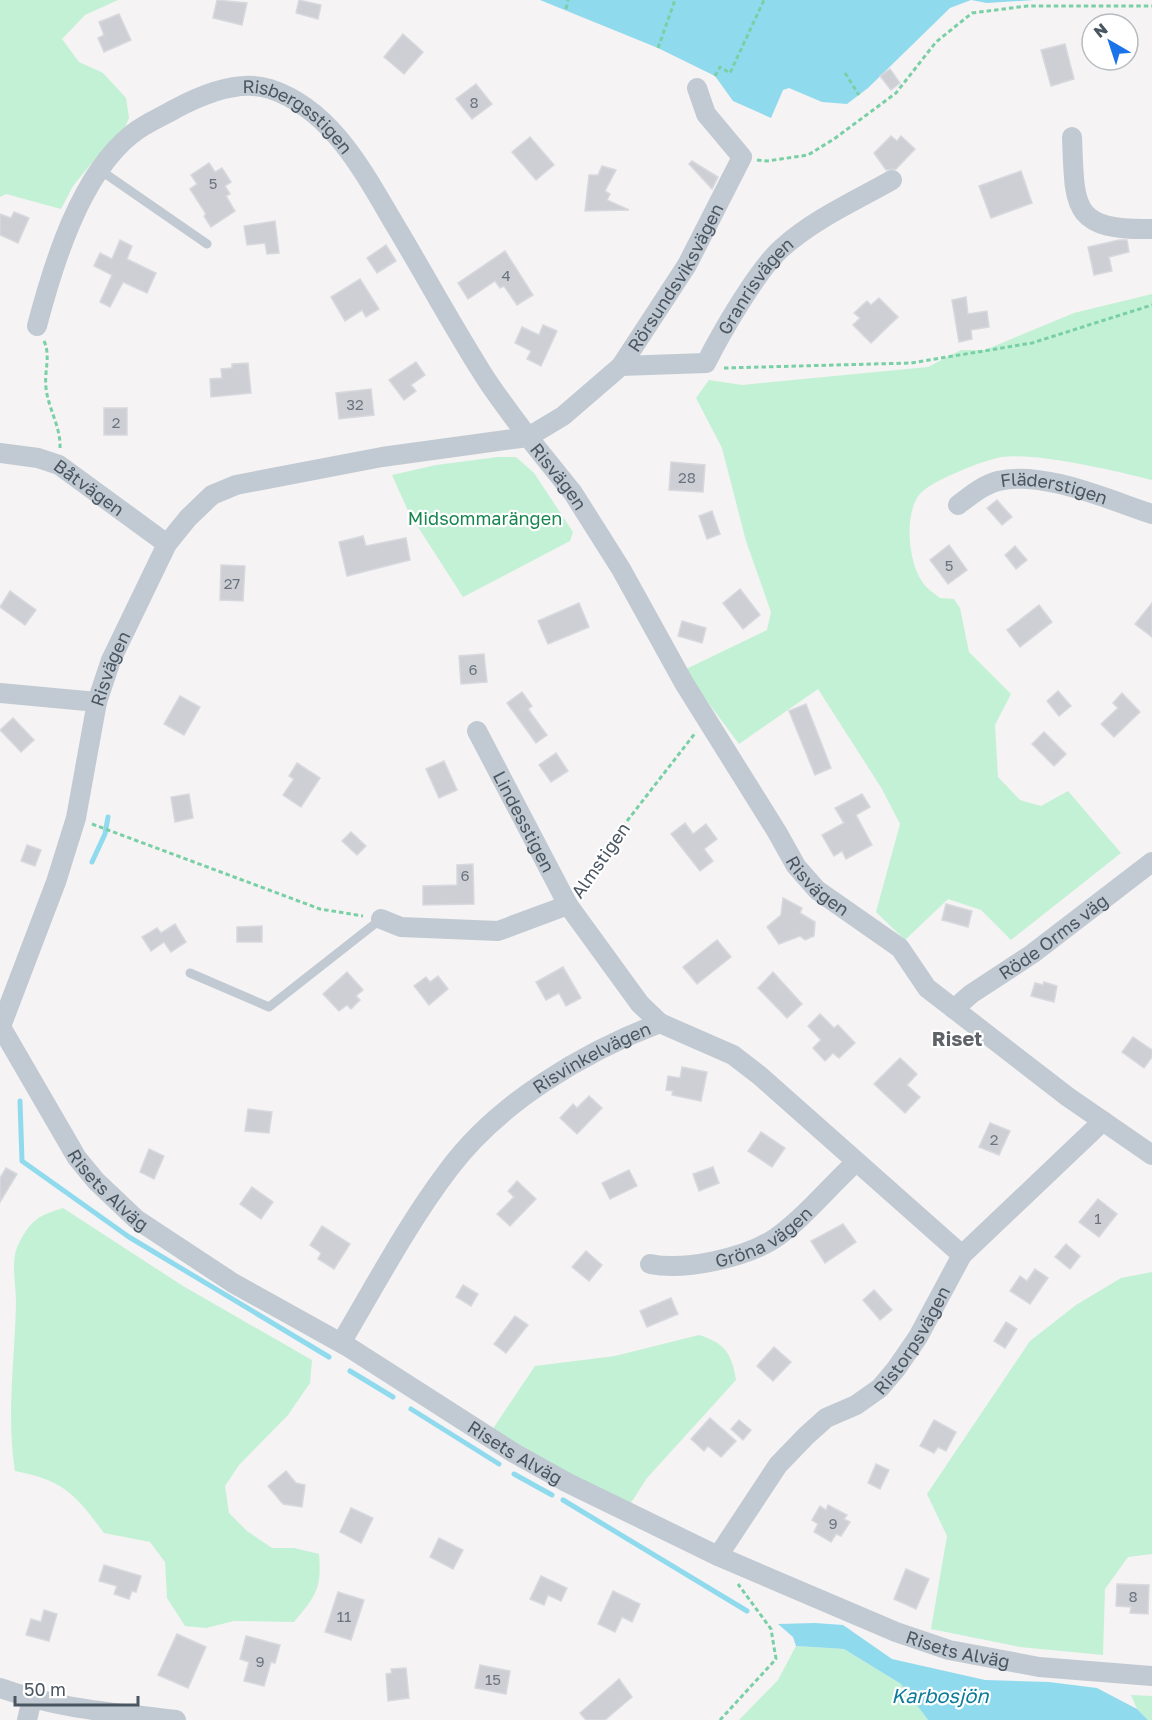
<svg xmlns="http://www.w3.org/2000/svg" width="1152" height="1720" font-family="'Golos Text',sans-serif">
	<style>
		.green { fill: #c3f1d5 }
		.water { fill: #90daee }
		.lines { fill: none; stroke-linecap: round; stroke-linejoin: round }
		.stream { stroke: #90daee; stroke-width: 5 }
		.building { fill: #cdcfd5; stroke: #d7d9de; stroke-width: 1.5 }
		.path { stroke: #7ad0a6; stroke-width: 3; stroke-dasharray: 4.5 3; stroke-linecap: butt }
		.service { stroke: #c1cad2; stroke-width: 9 }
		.minor { stroke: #c1cad2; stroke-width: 20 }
		.labels { text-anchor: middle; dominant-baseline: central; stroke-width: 4.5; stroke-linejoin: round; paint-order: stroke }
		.number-label { font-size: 15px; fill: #6b747e }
		.street-label { font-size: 18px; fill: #4a5661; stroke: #fff }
		.park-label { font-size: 18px; fill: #17864f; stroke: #fff }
		.neighbourhood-label { font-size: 20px; font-weight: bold; fill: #5f6368; stroke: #fff }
		.water-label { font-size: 20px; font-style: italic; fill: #0c7c9b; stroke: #fff }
	</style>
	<rect width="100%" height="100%" fill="#f5f3f3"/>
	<!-- green -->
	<g class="green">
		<path d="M0 0H118L85 15 62 39 79 62 103 73 126 98 129 118 122 134 104 148 73 186 61 209 6 194 0 197Z"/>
		<path d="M1152 294V480C1117 471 1037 452 1002 457 986 459 928 482 919 495 904 515 908 563 923 583 927 589 935 594 940 598L954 599 960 608 969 652 1011 694 995 725 998 777 1020 800 1041 806 1068 791 1121 853 1011 940 981 910 948 899 905 940 876 912 900 824 882 789 818 689 739 744 684 670 767 630 771 612 746 541 722 448 696 398 709 380 742 385 928 367 961 350H985L1074 313Z"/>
		<path d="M498 457H516L534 473 573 532 570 541 463 597 409 513 392 475 436 465Z"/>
		<path d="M63 1208 183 1286 312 1360 310 1383 288 1415 239 1465 225 1486 229 1513 247 1531 272 1548H294L319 1554C322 1588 316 1596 294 1622L234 1621 206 1628 185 1626 167 1598 165 1562 150 1542 104 1533C75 1494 63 1480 15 1471 6 1415 15 1359 16 1302 16 1283 10 1260 19 1243 32 1219 38 1216 63 1208Z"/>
		<path d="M1152 1272V1554L1128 1557 1105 1589 1103 1655 1020 1647 931 1629 947 1536 927 1494 1030 1341 1076 1305 1121 1278Z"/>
		<path d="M699 1335C725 1343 732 1354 736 1380L647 1478 625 1512 492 1430 535 1366 615 1356Z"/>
		<path d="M796 1646 844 1649 901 1684 928 1720H739L778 1680Z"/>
		<path d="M1131 1695 1152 1696V1720H1148L1137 1709Z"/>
	</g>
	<!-- water -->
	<g class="water">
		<path d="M540 0H1034L987 3 971 0 950 8 868 88 847 104 822 102 789 88 783 90 771 118 733 101 715 76 658 48Z"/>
		<path d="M815 1623 843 1625 892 1659 985 1680 1049 1682 1097 1688 1137 1709 1148 1720H928L901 1684 844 1649 796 1646 793 1637 778 1624Z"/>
	</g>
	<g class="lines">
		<!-- stream -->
		<g class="stream">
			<path d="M92 862 105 834 108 817"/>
			<path d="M20 1101 22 1161 129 1237 329 1357"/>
			<path d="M350 1371 393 1397"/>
			<path d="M411 1409 499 1464"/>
			<path d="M514 1474 552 1495"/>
			<path d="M563 1500 747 1611"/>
		</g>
	</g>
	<!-- building -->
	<g class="building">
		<path d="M217 0 247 3 242 25 213 18Z"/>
		<path d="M299 0 321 5 318 19 296 13Z"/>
		<path d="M119 14 131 40 104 52 98 38 104 35 99 22Z"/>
		<path d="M403 34 423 52 404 74 384 57Z"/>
		<path d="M1065 44 1074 79 1051 86 1041 50Z"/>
		<path d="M890 69 900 83 891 90 880 76Z"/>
		<path d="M476 84 492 104 472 119 456 99Z"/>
		<path d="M891 136 897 141 901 136 915 149 896 169 886 170 874 153Z"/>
		<path d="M530 137 554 165 536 180 512 152Z"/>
		<path d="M692 161 718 177 712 189 689 164Z"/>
		<path d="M209 163 215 172 222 168 231 182 225 186 230 194 226 196 235 211 211 227 204 216 206 214 190 189 197 184 191 175Z"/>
		<path d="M602 166 616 170 605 191 610 194 607 200 629 210 585 211 589 175H598Z"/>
		<path d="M1021 171 1032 203 991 218 979 186Z"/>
		<path d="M14 212 29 218 18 243 0 235V214L11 218Z"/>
		<path d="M275 221 279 253 267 254 265 243 247 245 244 226Z"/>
		<path d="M120 240 132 246 127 259 156 273 147 293 123 282 110 307 100 302 112 275 94 266 100 253 112 259Z"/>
		<path d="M1119 240H1127L1129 252 1109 257 1112 271 1094 275 1088 247Z"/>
		<path d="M386 245 396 261 377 273 367 258Z"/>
		<path d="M505 251 533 295 517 305 504 286 500 288 495 281 468 299 458 283Z"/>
		<path d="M360 279 379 309 366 317 362 310 345 321 331 297Z"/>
		<path d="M966 297 968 314 987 311 989 327 971 330 972 339 959 342 952 300Z"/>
		<path d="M879 298 898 317 871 343 853 325 860 318 854 313 867 301 871 305Z"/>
		<path d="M543 325 557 331 541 366 527 359 531 351 515 343 522 327 539 335Z"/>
		<path d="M416 362 425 375 411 385 416 391 404 400 389 380Z"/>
		<path d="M248 363 251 393 211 397 210 379 222 378 221 369 232 368V364Z"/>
		<path d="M371 389 374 415 339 419 336 393Z"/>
		<rect x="104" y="408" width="23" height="27"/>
		<path d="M671 462 705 465 703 492 669 490Z"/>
		<path d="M997 500 1012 517 1002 525 987 508Z"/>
		<path d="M712 511 720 534 707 539 699 516Z"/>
		<path d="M363 536 366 546 406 538 410 560 347 576 339 542Z"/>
		<path d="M949 545 967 570 948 584 930 560Z"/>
		<path d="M1015 546 1027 560 1016 569 1005 555Z"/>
		<path d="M221 565 245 566 243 601 220 600Z"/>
		<path d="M740 589 760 615 743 629 723 603Z"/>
		<path d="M10 591 36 610 25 625 0 607Z"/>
		<path d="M579 603 589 627 548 644 538 621Z"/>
		<path d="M1152 603V637L1135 624Z"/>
		<path d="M1039 605 1052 622 1020 647 1007 630Z"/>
		<path d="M682 621 706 628 702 643 678 636Z"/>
		<path d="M484 654 487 682 461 684 459 656Z"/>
		<path d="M1058 691 1071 706 1059 716 1047 701Z"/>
		<path d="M522 692 532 706 528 709 547 735 536 743 507 703Z"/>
		<path d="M1122 693 1140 712 1114 737 1101 724 1118 708 1113 703Z"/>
		<path d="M180 696 200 707 184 735 164 724Z"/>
		<path d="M806 704 831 768 815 775 789 711Z"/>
		<path d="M13 718 34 740 21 752 0 730Z"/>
		<path d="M1044 732 1066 754 1054 766 1032 744Z"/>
		<path d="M556 753 568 771 551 782 539 765Z"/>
		<path d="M444 761 457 790 439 798 426 769Z"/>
		<path d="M297 763 320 778 301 807 283 795 294 779 289 776Z"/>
		<path d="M189 794 193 818 175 822 171 797Z"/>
		<path d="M862 794 870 807 856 815 872 845 846 859 842 851 834 856 822 835 844 823 835 808Z"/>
		<path d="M685 823 693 834 706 824 717 839 704 849 713 861 700 871 671 834Z"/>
		<path d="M351 832 366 846 357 855 342 841Z"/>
		<path d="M27 845 41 850 35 866 21 861Z"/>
		<path d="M473 864 474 904 423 905V886L457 885V865Z"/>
		<path d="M783 898 802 908 800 913 815 922 814 936 805 940 800 936 779 944 767 927 781 915Z"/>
		<path d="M946 904 972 911 968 927 942 920Z"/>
		<path d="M175 924 186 942 171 952 164 942 151 951 142 937 157 928 161 933Z"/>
		<path d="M262 926V942H237V927Z"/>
		<path d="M717 940 731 957 697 984 683 967Z"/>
		<path d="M563 967 581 998 566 1006 559 993 546 1000 536 982Z"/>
		<path d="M347 972 363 990 356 996 360 1000 351 1009 347 1005 339 1011 323 994Z"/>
		<path d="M773 972 802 1004 787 1018 758 988Z"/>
		<path d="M438 976 448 989 429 1005 414 986 426 977 430 982Z"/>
		<path d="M1044 982 1057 986 1054 1002 1031 996 1035 983 1043 985Z"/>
		<path d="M820 1014 834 1028 838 1025 855 1043 839 1058 833 1053 825 1061 813 1048 821 1040 808 1026Z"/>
		<path d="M1133 1037 1152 1050V1057L1144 1068 1122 1052Z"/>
		<path d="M900 1058 917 1074 907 1085 920 1097 905 1113 874 1084Z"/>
		<path d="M682 1067 707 1072 701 1101 672 1095 673 1091 666 1090 668 1076 680 1078Z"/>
		<path d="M589 1096 602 1108 577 1134 560 1118 573 1104 577 1108Z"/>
		<path d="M248 1109 272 1112 269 1133 245 1131Z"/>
		<path d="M990 1123 1010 1131 999 1155 979 1147Z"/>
		<path d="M761 1132 785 1148 772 1167 748 1151Z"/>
		<path d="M149 1149 164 1156 154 1179 140 1172Z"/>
		<path d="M713 1167 719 1183 699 1191 693 1174Z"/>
		<path d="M6 1168 17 1174 0 1202V1178Z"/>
		<path d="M629 1170 637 1186 610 1199 602 1183Z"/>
		<path d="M517 1181 536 1199 510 1226 497 1214 514 1197 508 1191Z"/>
		<path d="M252 1187 273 1202 261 1219 240 1204Z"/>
		<path d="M1098 1199 1117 1214 1099 1237 1079 1222Z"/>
		<path d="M843 1224 856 1242 825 1263 811 1241Z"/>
		<path d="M322 1226 350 1244 334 1269 318 1259 321 1253 310 1245Z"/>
		<path d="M1066 1244 1080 1256 1070 1269 1055 1257Z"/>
		<path d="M586 1251 602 1265 589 1281 572 1267Z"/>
		<path d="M1035 1269 1048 1278 1030 1304 1010 1291 1020 1276 1027 1281Z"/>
		<path d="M463 1285 478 1294 471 1306 456 1297Z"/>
		<path d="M874 1290 892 1310 880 1320 863 1300Z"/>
		<path d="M671 1298 678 1314 647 1327 640 1311Z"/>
		<path d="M515 1316 528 1325 506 1353 494 1344Z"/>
		<path d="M1006 1322 1017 1329 1005 1348 994 1341Z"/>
		<path d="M774 1347 791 1362 773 1381 757 1366Z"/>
		<path d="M710 1418 736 1441 721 1457 708 1446 704 1451 691 1439Z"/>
		<path d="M739 1420 751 1430 743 1440 731 1429Z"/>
		<path d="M934 1420 956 1432 946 1451 938 1447 934 1453 920 1446Z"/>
		<path d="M876 1464 889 1470 880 1489 868 1483Z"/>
		<path d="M286 1471 296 1483 305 1485 302 1507 283 1504 268 1486Z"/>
		<path d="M828 1505 847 1515 844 1519 850 1522 841 1536 836 1534 831 1542 814 1532 818 1524 812 1520 820 1506 826 1510Z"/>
		<path d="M351 1508 373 1518 361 1543 340 1532Z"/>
		<path d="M439 1538 463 1550 453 1569 430 1557Z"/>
		<path d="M104 1565 141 1576 136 1592 132 1591 129 1599 114 1594 117 1586 99 1581Z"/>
		<path d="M906 1569 929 1579 916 1609 894 1599Z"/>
		<path d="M541 1576 567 1588 561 1601 548 1595 544 1605 530 1599Z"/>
		<path d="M1117 1584 1149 1585 1148 1614 1130 1613 1131 1607 1116 1606Z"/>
		<path d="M613 1591 640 1604 632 1622 622 1617 615 1632 598 1624Z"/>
		<path d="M338 1592 364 1600 351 1640 325 1632Z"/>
		<path d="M44 1610 57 1614 49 1641 26 1635 31 1619 41 1622Z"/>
		<path d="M177 1634 206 1647 188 1688 158 1675Z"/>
		<path d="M246 1636 280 1645 275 1663 271 1662 264 1686 244 1681 249 1662 240 1659Z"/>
		<path d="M480 1665 510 1671 506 1694 475 1688Z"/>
		<path d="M406 1668 409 1698 388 1701 386 1674 392 1673 391 1669Z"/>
		<path d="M619 1679 632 1697 605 1720H586L580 1713Z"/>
	</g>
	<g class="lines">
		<!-- path -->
		<g class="path">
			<path d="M566 9 568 0"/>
			<path d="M658 48 675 0"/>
			<path d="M845 73 859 95"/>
			<path d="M715 76 720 67 730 73 764 0"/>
			<path d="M757 160 767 161 808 155 834 139 896 93 936 42 972 13 1027 6H1152"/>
			<path d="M44 341C51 356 44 371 46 388 48 408 61 427 60 448"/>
			<path d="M724 368 911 363 1032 343 1152 305"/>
			<path d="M92 824 320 909 363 916"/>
			<path d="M579 888 603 852 696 732"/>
			<path d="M720 1720 776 1659 771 1629 738 1584"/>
		</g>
		<!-- service -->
		<g class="service">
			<path d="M100 170 207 244"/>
			<path d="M190 973 269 1007 381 919"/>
		</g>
		<!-- minor -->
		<g class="minor">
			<path d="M1072 137C1075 206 1070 231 1152 229"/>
			<path id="s1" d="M37 326C53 265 80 175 132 134 144 124 161 117 175 109 201 95 240 79 270 89 334 110 366 177 398 230 426 277 452 325 481 371 495 394 512 415 528 437L563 416 621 366 687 265 742 157 706 114 697 88"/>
			<path id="s2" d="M621 366 706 363C721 333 758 269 782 248 814 219 855 201 892 180"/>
			<path id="s3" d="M0 453 38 458 59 465 167 544"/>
			<path id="s4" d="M958 505C971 495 983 485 998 481 1043 470 1109 500 1152 514"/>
			<path d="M0 693 97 702"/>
			<path id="s5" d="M477 731 568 905 640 1004 660 1023"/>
			<path d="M381 919 401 927 498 931 568 905"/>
			<path id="s6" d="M954 1009 971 994 1032 954 1152 862"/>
			<path id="s7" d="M1 1027 77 1158 96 1181 136 1219 233 1283 350 1348 514 1453 566 1482 718 1556 896 1632 949 1650 1039 1667 1152 1676"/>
			<path id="s8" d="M0 1029 56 882 76 818 97 702 111 660 167 544 188 518 212 495 236 485 382 457 528 437 573 493 621 569 684 683 777 832 796 866 817 890 900 948 927 988 1068 1097 1152 1155"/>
			<path id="s9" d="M650 1264C685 1271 744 1258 774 1239 801 1221 831 1185 855 1163"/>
			<path id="s10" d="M341 1343C376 1284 408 1223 449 1169 499 1102 584 1052 660 1023L733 1055 759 1075 962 1255"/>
			<path id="s11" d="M718 1556 778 1465 806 1436 826 1418 856 1405 880 1388 896 1369 918 1337 962 1255 1103 1121"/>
			<path d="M0 1688C62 1710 113 1712 176 1720"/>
			<path d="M27 1720 32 1699"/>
		</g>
	</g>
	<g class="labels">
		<!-- number labels -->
		<g class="number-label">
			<text x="474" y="102">8</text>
			<text x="213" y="183">5</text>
			<text x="506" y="275">4</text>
			<text x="355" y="404">32</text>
			<text x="116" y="422">2</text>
			<text x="687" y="477">28</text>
			<text x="949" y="565">5</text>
			<text x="232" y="583">27</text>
			<text x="473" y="669">6</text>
			<text x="465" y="875">6</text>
			<text x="994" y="1139">2</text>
			<text x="1098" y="1218">1</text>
			<text x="833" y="1523">9</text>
			<text x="1133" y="1596">8</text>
			<text x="344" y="1616">11</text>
			<text x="260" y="1661">9</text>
			<text x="493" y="1679">15</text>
		</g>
		<!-- street labels -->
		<g class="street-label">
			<text stroke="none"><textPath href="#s1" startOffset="404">Risbergsstigen</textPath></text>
			<text stroke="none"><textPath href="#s1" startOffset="1028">Rörsundsviksvägen</textPath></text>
			<text stroke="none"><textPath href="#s2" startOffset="177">Granrisvägen</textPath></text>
			<text stroke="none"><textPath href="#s8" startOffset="954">Risvägen</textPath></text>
			<text stroke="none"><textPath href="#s3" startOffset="98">Båtvägen</textPath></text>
			<text stroke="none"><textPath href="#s4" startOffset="104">Fläderstigen</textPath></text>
			<text stroke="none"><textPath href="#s8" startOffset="378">Risvägen</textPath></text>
			<text stroke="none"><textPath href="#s5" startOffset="102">Lindesstigen</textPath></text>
			<text transform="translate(600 860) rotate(-55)">Almstigen</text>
			<text stroke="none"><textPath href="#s8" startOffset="1440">Risvägen</textPath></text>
			<text stroke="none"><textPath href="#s6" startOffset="123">Röde Orms väg</textPath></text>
			<text stroke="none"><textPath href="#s10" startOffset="388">Risvinkelvägen</textPath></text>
			<text stroke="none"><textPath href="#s7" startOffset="196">Risets Alväg</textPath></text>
			<text stroke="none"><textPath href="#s9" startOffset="120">Gröna vägen</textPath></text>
			<text stroke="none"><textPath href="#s11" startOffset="296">Ristorpsvägen</textPath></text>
			<text stroke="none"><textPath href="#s7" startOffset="682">Risets Alväg</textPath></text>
			<text stroke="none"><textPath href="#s7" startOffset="1168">Risets Alväg</textPath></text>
		</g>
		<!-- park labels -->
		<g class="park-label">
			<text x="485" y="518">Midsommarängen</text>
		</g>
		<!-- neighbourhood labels -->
		<g class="neighbourhood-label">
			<text x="957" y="1038">Riset</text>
		</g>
		<!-- water labels -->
		<g class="water-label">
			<text x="940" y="1695">Karbosjön</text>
		</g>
	</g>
	<!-- north arrow -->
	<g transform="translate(1110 42) rotate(321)"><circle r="28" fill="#ffffff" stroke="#b7bbc0" stroke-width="1.5"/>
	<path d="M0-4.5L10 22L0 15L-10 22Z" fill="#1a73e8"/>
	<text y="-9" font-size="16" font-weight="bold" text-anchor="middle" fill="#4a5661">N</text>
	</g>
	<!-- scale -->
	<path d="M15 1696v9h123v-9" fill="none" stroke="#4a5661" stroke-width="3"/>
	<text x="24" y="1696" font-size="18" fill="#4a5661" stroke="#ffffff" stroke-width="4.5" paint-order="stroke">50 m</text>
</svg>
